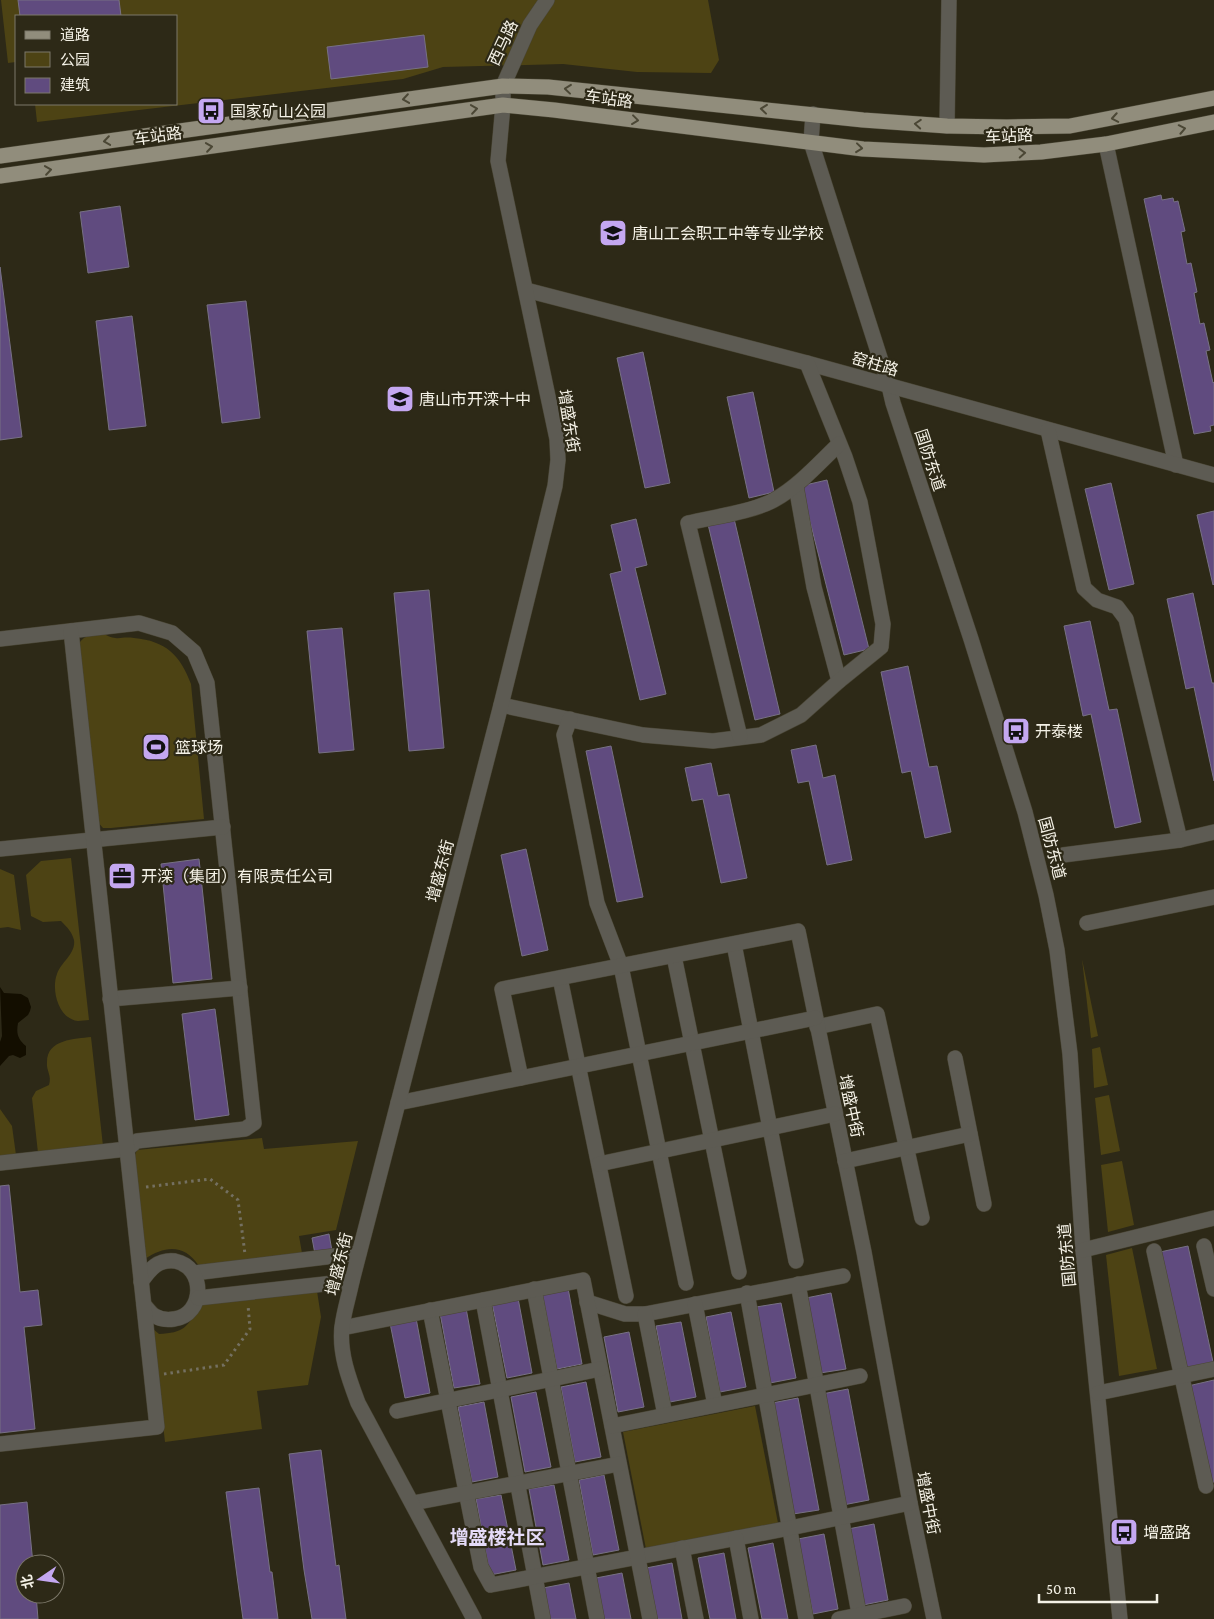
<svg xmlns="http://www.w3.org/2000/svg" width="1214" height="1619" font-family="'Crimson Pro','Noto Sans SC',serif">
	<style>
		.green { fill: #4d4314 }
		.water { fill: #130e00 }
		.building { fill: #604b7f; stroke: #777184 }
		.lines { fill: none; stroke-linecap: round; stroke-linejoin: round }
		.minor-casing { stroke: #494534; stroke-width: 16 }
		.major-casing { stroke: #494534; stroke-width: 16 }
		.path { stroke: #747061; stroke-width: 3; stroke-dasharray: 2.5 4; stroke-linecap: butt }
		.minor { stroke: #5d5b53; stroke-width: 15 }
		.major { stroke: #918d7c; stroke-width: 15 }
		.oneway { stroke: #4b4735 }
		.labels { text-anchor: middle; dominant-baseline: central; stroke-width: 4.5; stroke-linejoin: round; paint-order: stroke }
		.street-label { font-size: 16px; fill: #f4f1e6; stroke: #2d2917 }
		.poi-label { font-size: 16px; fill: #f4f1e6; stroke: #2d2917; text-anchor: start }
		.quarter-label { font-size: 19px; font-weight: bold; fill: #e5dbf8; stroke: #2d2917 }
	</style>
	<rect width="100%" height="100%" fill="#2d2917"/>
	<!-- green -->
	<g class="green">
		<path d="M1 0H708L719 60 711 73 637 72 563 64 443 67 403 79 37 122 35 104H176V16H16V62L8 63Z"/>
		<path d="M104 634C120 642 119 636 134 638 166 641 180 655 191 684L204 819 111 828H103L96 820 78 646C83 634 93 635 104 634Z"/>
		<path d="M71 858 89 1020C86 1020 81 1021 78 1021 58 1019 51 989 57 974 61 962 76 954 74 940 72 932 67 927 61 921L43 922 31 916 26 875 41 861Z"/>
		<path d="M0 869 14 875 21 930 8 927 0 928Z"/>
		<path d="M1082 959 1098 1036 1091 1038Z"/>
		<path d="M91 1037 103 1146 38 1153 32 1098 36 1091 49 1085C52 1075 46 1071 47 1062 47 1039 75 1039 91 1037Z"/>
		<path d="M1100 1047 1108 1085 1094 1088 1092 1049Z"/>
		<path d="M1109 1095 1120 1151 1101 1155 1095 1098Z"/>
		<path d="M0 1109 12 1126 16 1155 0 1157Z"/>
		<path d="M262 1138 264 1149 358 1141 336 1230 299 1236 302 1253 199 1266C185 1244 165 1245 145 1259L134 1157 137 1150Z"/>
		<path d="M1122 1161 1134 1225 1108 1232 1101 1165Z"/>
		<path d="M1132 1248 1157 1369 1119 1376 1106 1255Z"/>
		<path d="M317 1291 321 1317 308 1385 257 1391 262 1429 165 1442 152 1328 159 1334C183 1333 189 1327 199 1305Z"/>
		<path d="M755 1406 778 1523 646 1549 623 1432Z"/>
	</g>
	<!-- water -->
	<path class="water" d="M0 987 4 993 21 994 28 998 31 1007 30 1011 28 1015 18 1023C16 1034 18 1039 26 1046V1055L20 1058 13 1055 9 1056 0 1066V1042L2 1036Z"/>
	<!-- building -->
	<g class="building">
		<path d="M18 0H119L121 16H20Z"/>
		<path d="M424 35 428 67 331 79 327 47Z"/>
		<path d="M1161 195 1162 200 1173 198 1174 202 1178 201 1185 231 1181 232 1187 264 1191 263 1197 292 1194 293 1200 324 1204 323 1210 350 1206 351 1213 383 1214 382V425L1210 426 1211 431 1194 434 1144 199Z"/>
		<path d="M120 206 129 267 88 273 80 212Z"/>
		<path d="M0 267 22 437 0 440Z"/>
		<path d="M246 301 260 418 222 423 207 305Z"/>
		<path d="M132 316 146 426 109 430 96 321Z"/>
		<path d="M643 352 670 483 645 488 617 358Z"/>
		<path d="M753 392 774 492 749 498 727 397Z"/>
		<path d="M827 480 869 649 844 655 801 486Z"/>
		<path d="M1111 483 1134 584 1109 590 1085 489Z"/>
		<path d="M732 510 780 714 755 720 706 516Z"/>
		<path d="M1214 511V584L1213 585 1197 515Z"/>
		<path d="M636 519 647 565 635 568 666 694 640 700 610 574 622 571 611 525Z"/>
		<path d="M429 590 444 748 409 751 394 593Z"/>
		<path d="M1193 593 1212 683H1214V781L1194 687 1186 689 1167 599Z"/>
		<path d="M1090 621 1109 710 1117 709 1141 822 1115 828 1091 714 1083 716 1064 626Z"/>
		<path d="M342 628 354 750 319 753 307 631Z"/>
		<path d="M908 666 929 767 937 766 951 832 925 838 911 771 902 773 881 672Z"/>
		<path d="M816 745 823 778 835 775 852 860 827 865 809 781 798 783 791 750Z"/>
		<path d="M611 746 643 897 617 902 586 751Z"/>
		<path d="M711 763 718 796 729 794 747 878 721 883 703 799 692 801 685 768Z"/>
		<path d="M526 849 548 950 522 956 501 855Z"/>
		<path d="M199 859 212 979 173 983 161 864Z"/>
		<path d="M215 1009 229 1115 195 1120 182 1014Z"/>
		<path d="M9 1185 20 1292 38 1290 42 1325 24 1327 35 1429 0 1433V1186Z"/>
		<path d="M329 1234 332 1251 315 1254 312 1238Z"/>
		<path d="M1188 1246 1213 1362 1184 1368 1160 1252Z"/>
		<path d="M568 1288 582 1364 557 1369 542 1293Z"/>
		<path d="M831 1293 846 1369 820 1373 806 1298Z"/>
		<path d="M518 1298 532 1373 507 1378 492 1303Z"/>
		<path d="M781 1303 796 1378 770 1383 756 1307Z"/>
		<path d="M466 1308 480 1384 454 1388 440 1313Z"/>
		<path d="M731 1312 746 1387 720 1392 706 1317Z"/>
		<path d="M416 1318 430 1393 405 1398 390 1323Z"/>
		<path d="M681 1322 696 1397 670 1402 656 1326Z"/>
		<path d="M629 1332 644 1407 618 1412 604 1337Z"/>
		<path d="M1214 1380V1482L1209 1483 1188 1386Z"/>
		<path d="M586 1382 601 1457 575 1462 561 1387Z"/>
		<path d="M848 1389 869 1500 843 1505 822 1394Z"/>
		<path d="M536 1392 551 1467 525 1472 511 1397Z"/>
		<path d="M798 1398 819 1510 793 1514 772 1403Z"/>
		<path d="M484 1402 498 1477 472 1482 458 1407Z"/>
		<path d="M321 1450 336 1566 339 1565 346 1619H312L304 1570 289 1454Z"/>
		<path d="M604 1475 619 1550 593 1555 579 1480Z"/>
		<path d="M554 1485 569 1560 543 1565 529 1489Z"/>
		<path d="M259 1488 270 1572H272L278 1619H243L237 1576 226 1492Z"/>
		<path d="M501 1495 516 1570 490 1575 476 1499Z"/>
		<path d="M27 1502 33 1564H25V1594H36L38 1619H0V1505Z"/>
		<path d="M874 1524 888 1600 863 1605 848 1529Z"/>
		<path d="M824 1534 838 1609 813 1614 798 1539Z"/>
		<path d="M773 1543 788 1619H762L748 1548Z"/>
		<path d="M724 1553 736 1619H710L698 1558Z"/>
		<path d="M672 1563 682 1619H656L646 1568Z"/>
		<path d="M622 1573 631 1619H604L596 1578Z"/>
		<path d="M569 1583 576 1619H549L543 1588Z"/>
	</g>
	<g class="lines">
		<defs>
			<g id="minor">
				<path d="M813 114 811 142 889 386 893 403 971 639 1025 812 1046 895 1057 950 1070 1054 1083 1250 1120 1619"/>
				<path d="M947 126 949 0"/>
				<path d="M1106 144 1176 465"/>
				<path d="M526 290 807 363 1214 475"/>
				<path d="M1048 430 1084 588 1097 600 1117 607 1126 619 1180 840"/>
				<path d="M796 486 814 587 839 681"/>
				<path d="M0 639 139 623 172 633 194 652 207 683 254 1123 245 1129 137 1141 127 1149 0 1163"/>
				<path d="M501 705 643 735 713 741 761 735 801 715 839 681 881 647 883 624 860 502 845 457 807 363"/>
				<path d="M570 719 564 735 597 903 621 966 686 1283"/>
				<path d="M740 737 688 523C713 517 752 512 774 500 799 486 819 463 839 444"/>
				<path d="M0 849 223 827"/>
				<path d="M1063 855 1180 840 1214 832"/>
				<path d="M1087 923 1214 897"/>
				<path d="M734 944 796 1261"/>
				<path d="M674 956 739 1272"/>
				<path d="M560 978 626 1296"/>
				<path d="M110 999 240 988"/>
				<path d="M817 1027 877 1014 922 1218"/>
				<path d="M955 1058 984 1204"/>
				<path d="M521 1078 502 989 798 931 864 1252 910 1503 934 1619"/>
				<path d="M398 1103 815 1018"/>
				<path d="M845 1161 970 1134"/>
				<path d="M599 1164 835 1114"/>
				<path d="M1204 1246 1214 1289"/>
				<path d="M1083 1250 1214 1218"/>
				<path d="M1154 1251 1206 1486"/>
				<path d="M194 1273 359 1253"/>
				<path d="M141 1282C150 1269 158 1259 175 1261 206 1267 205 1315 174 1319 168 1320 160 1319 155 1316 151 1314 147 1308 144 1305"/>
				<path d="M798 1284 860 1619"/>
				<path d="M534 1289 597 1619"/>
				<path d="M747 1293 806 1619"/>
				<path d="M198 1298 352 1281"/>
				<path d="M483 1300 543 1619"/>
				<path d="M587 1302 625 1314H645L843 1276"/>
				<path d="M695 1304 715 1405"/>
				<path d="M430 1310 481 1567 491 1585 790 1528 910 1503"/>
				<path d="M645 1314 665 1415"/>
				<path d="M342 1328 583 1280 650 1619"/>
				<path d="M1098 1393 1214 1369"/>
				<path d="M397 1411 600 1369"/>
				<path d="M612 1426 860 1376"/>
				<path d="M0 1444 157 1427 71 631"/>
				<path d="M413 1503 619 1464"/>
				<path d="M736 1538 751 1619"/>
				<path d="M682 1548 696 1619"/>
				<path d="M474 1619 358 1403C349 1379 339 1353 342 1327 344 1311 349 1296 352 1281L501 705 555 486 558 460 557 439 498 161 503 105V86L530 25 547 0"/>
				<path d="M839 1619 904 1606"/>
			</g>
			<g id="major">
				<path d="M0 156 503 86 548 87 863 120 947 126 1007 127 1070 126 1214 98"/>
				<path d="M0 176 503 105 554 110 863 149 984 155 1041 152 1106 144 1214 122"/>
			</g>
		</defs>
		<!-- minor casing -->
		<use href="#minor" class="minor-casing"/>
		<!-- major casing -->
		<use href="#major" class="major-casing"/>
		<!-- path -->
		<g class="path">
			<path d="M146 1187 210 1179 238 1200 245 1254"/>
			<path d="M164 1374 224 1365 250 1329 248 1305"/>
		</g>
		<!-- minor -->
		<use href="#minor" class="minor"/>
		<!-- major -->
		<use href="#major" class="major"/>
	</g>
	<!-- one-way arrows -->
	<defs><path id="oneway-chevron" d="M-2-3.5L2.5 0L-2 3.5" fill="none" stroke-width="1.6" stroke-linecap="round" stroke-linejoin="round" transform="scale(1.25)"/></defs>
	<g class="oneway">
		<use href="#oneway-chevron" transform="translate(568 89) rotate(-174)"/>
		<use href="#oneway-chevron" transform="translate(406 99) rotate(172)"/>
		<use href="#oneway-chevron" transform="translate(474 109) rotate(-8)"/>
		<use href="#oneway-chevron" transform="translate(764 109) rotate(-174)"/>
		<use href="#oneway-chevron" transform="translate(1115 118) rotate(170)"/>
		<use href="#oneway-chevron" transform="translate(635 120) rotate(7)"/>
		<use href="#oneway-chevron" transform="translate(918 124) rotate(-176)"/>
		<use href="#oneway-chevron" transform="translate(1182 129) rotate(-11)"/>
		<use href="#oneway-chevron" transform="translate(107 141) rotate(172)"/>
		<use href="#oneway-chevron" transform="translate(209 147) rotate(-8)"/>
		<use href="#oneway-chevron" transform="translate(859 148) rotate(6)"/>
		<use href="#oneway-chevron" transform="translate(1022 153) rotate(-3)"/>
		<use href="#oneway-chevron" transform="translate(48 170) rotate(-8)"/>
	</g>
	<!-- icons -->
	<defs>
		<symbol id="bus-square" viewBox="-11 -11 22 22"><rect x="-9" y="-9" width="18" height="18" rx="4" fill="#c4a7f1" stroke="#2d2917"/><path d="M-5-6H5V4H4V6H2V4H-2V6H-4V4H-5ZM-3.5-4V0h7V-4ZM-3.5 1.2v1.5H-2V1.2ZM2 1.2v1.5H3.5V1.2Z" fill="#111"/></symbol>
		<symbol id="school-square" viewBox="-11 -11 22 22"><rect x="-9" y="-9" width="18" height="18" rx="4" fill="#c4a7f1" stroke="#2d2917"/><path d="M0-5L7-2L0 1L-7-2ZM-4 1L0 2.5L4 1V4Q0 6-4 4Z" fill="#111"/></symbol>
		<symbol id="stadium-square" viewBox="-11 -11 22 22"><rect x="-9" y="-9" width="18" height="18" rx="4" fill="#c4a7f1" stroke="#2d2917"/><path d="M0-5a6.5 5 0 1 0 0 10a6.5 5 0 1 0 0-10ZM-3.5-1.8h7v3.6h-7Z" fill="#111"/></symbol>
		<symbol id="office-square" viewBox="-11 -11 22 22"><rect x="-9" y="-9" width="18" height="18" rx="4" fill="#c4a7f1" stroke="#2d2917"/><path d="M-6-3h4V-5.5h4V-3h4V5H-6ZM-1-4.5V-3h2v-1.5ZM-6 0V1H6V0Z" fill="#111"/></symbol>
	</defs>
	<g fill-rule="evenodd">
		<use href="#bus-square" x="195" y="95" width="32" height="32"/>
		<use href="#school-square" x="597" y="217" width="32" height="32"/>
		<use href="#school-square" x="384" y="383" width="32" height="32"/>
		<use href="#bus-square" x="1000" y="715" width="32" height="32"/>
		<use href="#stadium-square" x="140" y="731" width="32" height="32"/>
		<use href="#office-square" x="106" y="860" width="32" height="32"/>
		<use href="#bus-square" x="1108" y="1516" width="32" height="32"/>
	</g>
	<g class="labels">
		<!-- street labels -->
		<g class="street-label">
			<text transform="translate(503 43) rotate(-65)">西马路</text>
			<text transform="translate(609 99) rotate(7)">车站路</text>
			<text transform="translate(158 136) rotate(-8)">车站路</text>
			<text transform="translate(1009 136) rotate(-3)">车站路</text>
			<text transform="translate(875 364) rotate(16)">窑柱路</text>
			<text transform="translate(569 421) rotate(81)">增盛东街</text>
			<text transform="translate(930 460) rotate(72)">国防东道</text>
			<text transform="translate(1052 848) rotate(75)">国防东道</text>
			<text transform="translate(440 871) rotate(-75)">增盛东街</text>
			<text transform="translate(851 1106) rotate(78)">增盛中街</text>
			<text transform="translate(1067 1255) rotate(-95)">国防东道</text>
			<text transform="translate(339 1264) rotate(-76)">增盛东街</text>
			<text transform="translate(928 1503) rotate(79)">增盛中街</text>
		</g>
		<!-- poi labels -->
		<g class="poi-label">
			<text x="230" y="111">国家矿山公园</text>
			<text x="632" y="233">唐山工会职工中等专业学校</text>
			<text x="419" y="399">唐山市开滦十中</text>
			<text x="1035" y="731">开泰楼</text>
			<text x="175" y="747">篮球场</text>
			<text x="141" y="876">开滦（集团）有限责任公司</text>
			<text x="1143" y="1532">增盛路</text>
		</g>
		<!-- quarter labels -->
		<g class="quarter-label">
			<text x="497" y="1537">增盛楼社区</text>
		</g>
	</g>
	<!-- legend -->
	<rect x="15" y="15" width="162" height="90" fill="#2d2917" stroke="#7d796a"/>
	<rect x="25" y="31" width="25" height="8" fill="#918d7c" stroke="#7d796a"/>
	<text x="60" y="40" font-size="15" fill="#f4f1e6">道路</text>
	<rect x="25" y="52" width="25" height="15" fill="#4d4314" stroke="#7d796a"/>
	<text x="60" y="65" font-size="15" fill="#f4f1e6">公园</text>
	<rect x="25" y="78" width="25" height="15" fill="#604b7f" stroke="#7d796a"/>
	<text x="60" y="90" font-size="15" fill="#f4f1e6">建筑</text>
	<!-- north arrow -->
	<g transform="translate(40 1579) rotate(257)"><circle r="24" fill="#2d2917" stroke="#7d796a"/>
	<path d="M0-4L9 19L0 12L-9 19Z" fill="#c4a7f1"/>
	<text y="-8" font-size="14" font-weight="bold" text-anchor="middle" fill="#f4f1e6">北</text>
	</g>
	<!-- scale -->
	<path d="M1039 1594v8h118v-8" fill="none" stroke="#f4f1e6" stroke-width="2.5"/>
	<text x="1046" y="1594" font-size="15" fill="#f4f1e6" stroke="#2d2917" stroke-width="4" paint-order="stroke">50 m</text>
</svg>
